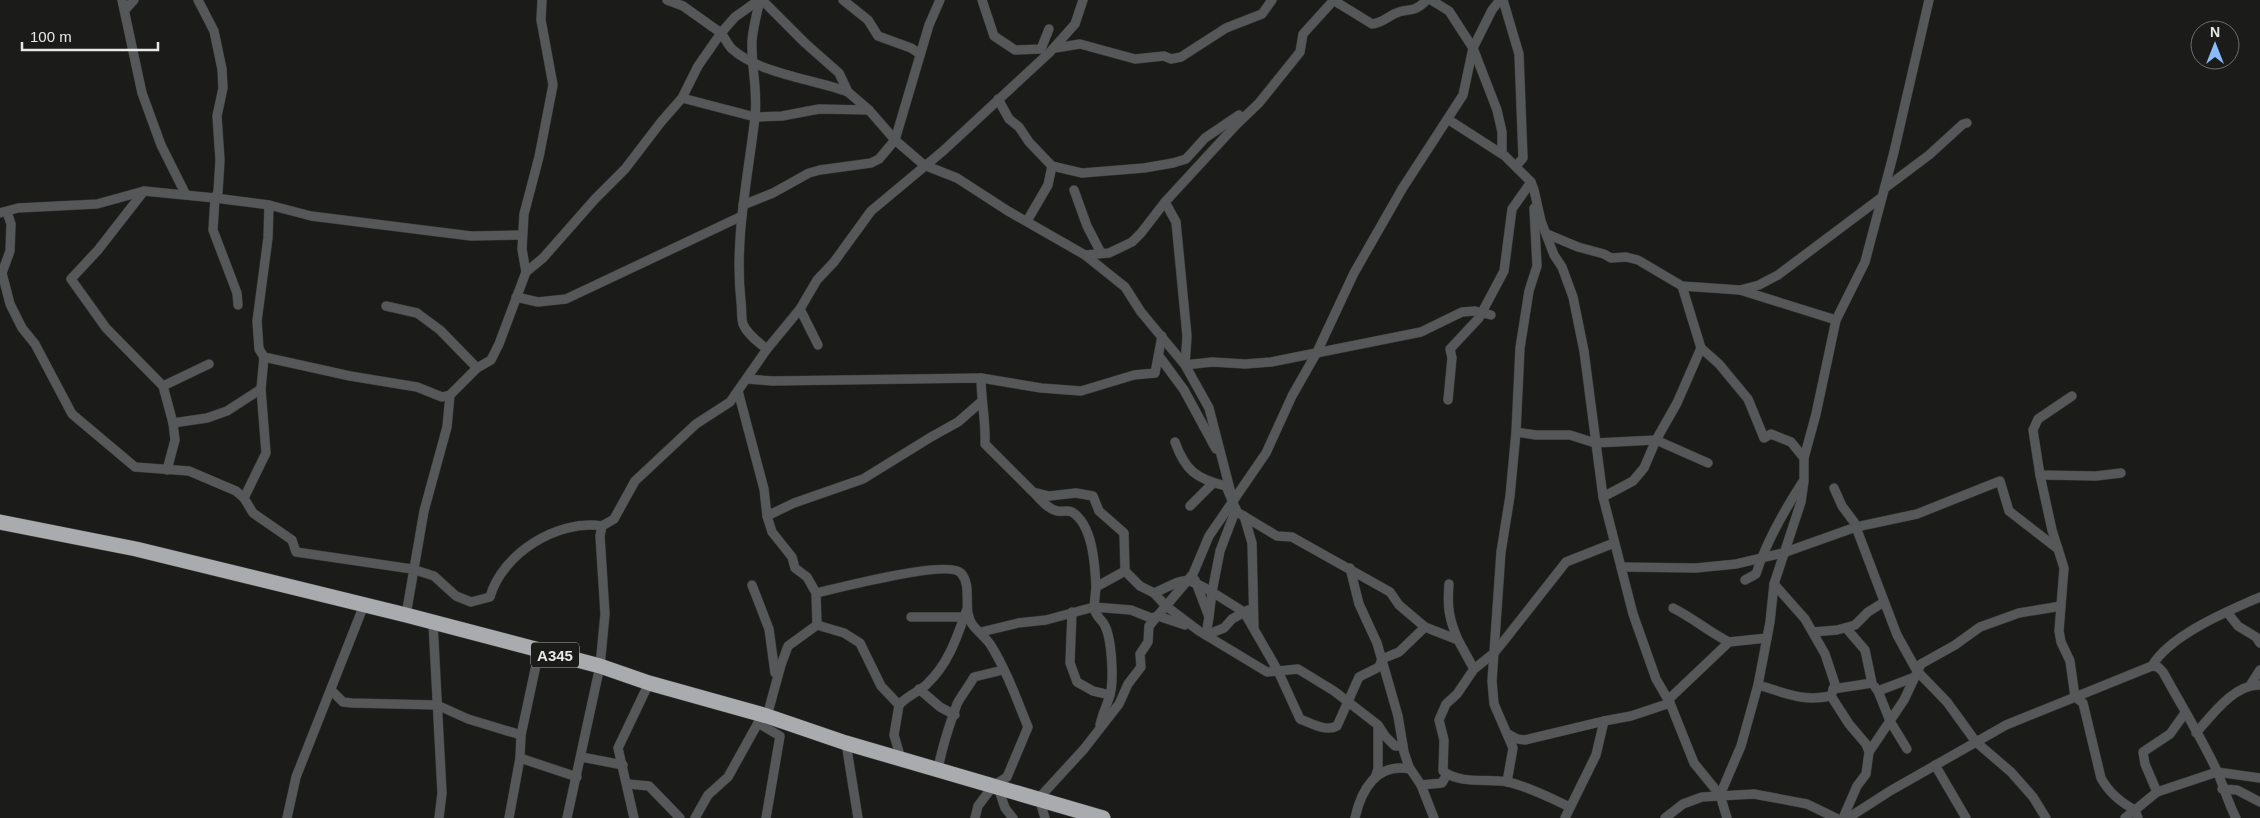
<svg xmlns="http://www.w3.org/2000/svg" width="2260" height="818" font-family="Helvetica,sans-serif">
	<style>
		.lines { fill: none; stroke-linecap: round; stroke-linejoin: round }
		.street-casing { stroke: #383936; stroke-width: 10 }
		.highway-casing { stroke: #383936; stroke-width: 16 }
		.street { stroke: #565758; stroke-width: 9 }
		.highway { stroke: #a9abae; stroke-width: 15 }
		.labels { text-anchor: middle; dominant-baseline: central; stroke-width: 5; stroke-linejoin: round; paint-order: stroke }
		.shield { fill: #1b1c19; stroke: #aaaca9; stroke-width: 1 }
		.shield-label { font-size: 15px; font-weight: bold; fill: #e8e9e7 }
	</style>
	<rect width="100%" height="100%" fill="#1b1c19"/>
	<g class="lines">
		<defs>
			<g id="street">
				<path d="M122 0 142 93 161 145 186 195"/>
				<path d="M198 0 214 31 222 69 223 88 217 116 220 160 218 192 215 198 213 230 237 293 238 305"/>
				<path d="M667 0 683 6 721 33 735 17 759 0"/>
				<path d="M760 0C757 13 753 27 752 41 751 66 758 90 755 117 748 178 734 239 741 302 742 308 741 318 743 324 747 334 759 343 767 349"/>
				<path d="M762 0 805 43 839 73 848 92 869 110 895 140 924 165 957 178 1008 211 1085 255 1125 287 1141 312 1185 365 1209 408 1233 501"/>
				<path d="M843 0 868 20 878 36 911 48 920 54"/>
				<path d="M982 0 994 36 1015 50 1041 49 1049 29"/>
				<path d="M1333 0 1372 24C1382 23 1386 18 1394 14 1409 6 1410 16 1427 0"/>
				<path d="M1500 0 1492 10 1473 48 1497 110 1502 132V153"/>
				<path d="M1503 0 1519 54 1523 158 1516 166"/>
				<path d="M125 10 134 0"/>
				<path d="M1055 48 1080 44 1135 59 1164 56 1171 59 1181 57 1226 28 1262 14 1272 0"/>
				<path d="M682 98 755 117 782 116 819 109 869 110"/>
				<path d="M998 99 1009 119 1019 127 1029 142 1052 166 1082 173 1144 168 1173 163 1186 159 1205 138 1239 115"/>
				<path d="M1449 120 1505 156 1531 182 1534 190 1541 221 1554 255 1562 267 1573 297 1584 351 1603 497 1633 614 1656 679 1670 703 1694 763 1720 795"/>
				<path d="M1885 188 1929 155 1963 124 1967 123"/>
				<path d="M1074 190 1087 226 1101 253"/>
				<path d="M144 191 98 250 71 279 106 328 163 386 173 423 175 440 167 470"/>
				<path d="M1165 202 1176 222 1187 336 1185 365"/>
				<path d="M743 205 773 193 809 173 820 170 871 163 879 159 895 140 929 25 940 0"/>
				<path d="M7 212 11 224 10 251 2 273 10 304 22 328 35 344 72 414 135 467 189 471 236 491 244 498 253 513 292 540 296 552 412 569 434 576 456 596 471 602 490 597C502 554 557 519 602 526"/>
				<path d="M0 213 18 208 97 204 144 191 215 198 269 205 311 216 471 236 522 235"/>
				<path d="M1027 221 1048 185 1052 166"/>
				<path d="M1547 234 1578 247 1604 254 1611 258 1626 257 1638 260 1682 286 1740 290 1836 320"/>
				<path d="M1085 255 1109 253 1132 242 1141 233 1165 202 1236 125 1259 103 1300 52 1303 34 1333 1"/>
				<path d="M526 272 543 258 595 199 625 169 661 122 682 98 698 66 721 33C725 38 728 45 732 49 760 74 813 79 848 92"/>
				<path d="M1682 286 1701 348 1719 364 1748 399 1764 438 1771 434 1791 442 1804 458"/>
				<path d="M1740 290 1759 285 1778 275 1882 197"/>
				<path d="M516 297 538 302 566 299 742 216"/>
				<path d="M386 306 417 313 440 330 477 368"/>
				<path d="M800 309 818 345"/>
				<path d="M1159 356 1184 390 1216 449"/>
				<path d="M264 357 350 376 417 387 442 397 450 395 477 368 491 360 499 344 526 272 522 249 524 214 539 157 553 85 541 20 542 0"/>
				<path d="M1185 365 1212 362 1245 364 1271 362 1421 332 1462 312 1475 311 1491 315"/>
				<path d="M981 378C981 400 986 421 985 444L1033 492 1049 496 1076 493 1093 496 1099 511 1124 533 1125 571"/>
				<path d="M747 379 772 381 981 378 1041 388 1081 391 1134 375 1155 373 1162 336"/>
				<path d="M163 386 209 364"/>
				<path d="M738 391 764 489 767 516 772 532 792 557 795 568 807 577 816 593 817 625"/>
				<path d="M2072 396 2038 419 2033 430 2040 475 2052 530 2064 568 2059 631 2061 642 2070 661 2075 697 2083 703 2101 778C2109 793 2120 802 2135 810L2125 818"/>
				<path d="M1448 400 1452 358 1450 349 1479 318 1504 271 1512 209 1531 182"/>
				<path d="M173 423 207 418 227 411 261 389"/>
				<path d="M1516 432 1536 435H1570L1595 443 1656 440 1708 463"/>
				<path d="M1175 442C1185 470 1196 479 1226 486L1237 512 1277 536 1292 537 1390 592 1399 605 1425 627 1458 640 1474 669"/>
				<path d="M2040 475 2096 476 2121 473"/>
				<path d="M1834 488 1842 506 1854 522 1897 635 1917 671 1947 702 1976 742 2011 772 2033 797 2046 818"/>
				<path d="M1035 494C1041 500 1048 509 1057 511 1062 512 1067 510 1072 512 1093 525 1095 565 1096 587"/>
				<path d="M1603 497 1633 481 1644 468 1656 440 1677 403 1701 348"/>
				<path d="M244 498 266 453 261 389 264 357 259 349 257 321 268 238 269 205"/>
				<path d="M1190 506 1213 483"/>
				<path d="M1236 509 1220 551 1212 592 1244 612 1278 671 1300 719C1311 723 1326 732 1337 726L1359 677 1379 667 1382 659"/>
				<path d="M767 516 794 503 863 479 931 437 958 422 981 402"/>
				<path d="M1244 516 1252 543 1254 628"/>
				<path d="M1621 567 1696 568 1736 564 1783 553 1856 527 1917 514 2000 481 2009 511 2058 549"/>
				<path d="M1350 568 1359 604 1377 643 1398 716 1404 752 1409 767 1421 785 1434 818"/>
				<path d="M1125 571 1140 586 1154 593 1166 606 1199 631 1267 672 1298 669 1334 691 1378 725 1385 736 1395 746H1403"/>
				<path d="M1195 580 1209 617 1206 635"/>
				<path d="M1745 580 1756 574C1766 542 1784 511 1802 483"/>
				<path d="M1449 584C1447 607 1449 619 1458 640"/>
				<path d="M1774 584 1805 619 1825 654 1835 684 1831 696 1849 724 1866 744 1869 752 1866 774 1857 786 1843 818"/>
				<path d="M752 585 769 629 775 673"/>
				<path d="M816 593C838 588 949 559 961 573 973 587 962 609 972 624 977 631 985 637 990 644 1006 669 1017 700 1028 727L1007 777 993 786 978 806 975 818"/>
				<path d="M1154 593C1183 581 1181 573 1212 592L1209 617"/>
				<path d="M1673 608C1693 618 1709 632 1729 642"/>
				<path d="M1072 612 1070 663 1077 682 1093 691 1110 695"/>
				<path d="M2227 612 2238 626 2256 637 2260 643"/>
				<path d="M406 615 424 511 447 427 450 395"/>
				<path d="M911 617H969"/>
				<path d="M433 623 442 793 439 818"/>
				<path d="M817 625 844 633 860 643 881 686 899 705 894 735 901 759"/>
				<path d="M981 632 1018 623 1046 620 1094 607 1096 587 1125 571"/>
				<path d="M1813 632 1837 630 1855 625 1868 612 1884 602"/>
				<path d="M1206 635 1224 628 1232 619 1248 610"/>
				<path d="M1382 659 1399 652 1425 627"/>
				<path d="M2152 666C2170 635 2228 611 2260 597"/>
				<path d="M2251 684 2260 670"/>
				<path d="M1758 685C1786 693 1802 702 1831 696"/>
				<path d="M1875 687 1878 691 1915 677"/>
				<path d="M919 689 940 707 955 715"/>
				<path d="M1833 689 1872 683 1865 650 1846 628"/>
				<path d="M331 690 343 702 352 703 437 705 468 719 521 735"/>
				<path d="M1878 691 1890 721 1907 749"/>
				<path d="M1668 700 1729 642 1767 638"/>
				<path d="M899 705C909 694 918 693 927 684 949 663 957 637 967 609"/>
				<path d="M758 723 780 736 766 818"/>
				<path d="M1100 725C1102 715 1107 705 1110 695 1114 681 1112 640 1105 626 1101 617 1096 619 1094 607L1131 610 1151 618 1158 616 1185 625"/>
				<path d="M2196 733C2212 715 2234 684 2260 685"/>
				<path d="M1508 734 1517 739 1525 740 1604 721"/>
				<path d="M846 743 858 818"/>
				<path d="M1869 752 1904 700 1921 664 1955 645 1980 627 2019 613 2061 606"/>
				<path d="M581 757 623 765"/>
				<path d="M520 758 577 777"/>
				<path d="M1935 765 1966 818"/>
				<path d="M938 769C942 747 949 726 957 704 961 696 969 686 974 677L1003 670"/>
				<path d="M1375 778 1378 769V726"/>
				<path d="M1507 782 1513 748 1494 704 1492 681 1501 552 1510 496 1516 432 1520 348 1529 291 1537 266 1534 208"/>
				<path d="M628 784 649 786 680 818"/>
				<path d="M1421 785 1442 783 1447 774"/>
				<path d="M998 787 1005 808 1013 818"/>
				<path d="M2222 789 2237 790 2260 802"/>
				<path d="M2157 792 2145 764 2143 752 2170 734 2185 713"/>
				<path d="M1570 807C1550 798 1530 787 1508 782 1488 778 1461 785 1443 771L1444 740 1439 720 1446 704 1457 694 1474 669 1494 653 1503 642 1566 562 1614 543"/>
				<path d="M287 818 296 777 364 605"/>
				<path d="M509 818 520 758 521 735 539 651"/>
				<path d="M567 818 600 666 605 614 600 536 602 526 614 519 635 481 696 424 730 402 767 349 800 309 817 280 834 262 871 211 943 151 1050 52 1075 24 1083 0"/>
				<path d="M634 818 618 748 649 683"/>
				<path d="M695 818 708 795 728 777 758 723 767 716 781 665 788 646 817 625"/>
				<path d="M1045 818 1039 798 1084 749 1119 704 1128 684 1141 667 1140 654 1148 642 1149 626 1193 574 1209 536 1266 453 1292 396 1317 352 1354 273 1402 189 1463 95 1473 48 1449 11 1431 0"/>
				<path d="M1355 818C1361 790 1377 762 1410 769"/>
				<path d="M1565 818 1596 755 1604 721 1631 716 1670 703"/>
				<path d="M1665 818 1683 804 1702 797 1754 794 1807 804 1836 818"/>
				<path d="M1727 818 1720 795 1741 746 1758 685 1770 622 1774 584 1801 502 1804 481V458L1816 414 1836 320 1865 262 1894 152 1929 0"/>
				<path d="M1848 818 1890 791 2006 725 2152 666 2158 667 2163 672C2181 705 2201 737 2217 771 2224 787 2228 803 2236 818"/>
				<path d="M2138 818 2135 810 2157 792 2217 772 2260 778"/>
			</g>
			<path id="highway" d="M0 522 136 549 406 615 600 666 649 683 767 716 846 743 1103 818"/>
		</defs>
		<!-- street casing -->
		<use href="#street" class="street-casing"/>
		<!-- highway casing -->
		<use href="#highway" class="highway-casing"/>
		<!-- street -->
		<use href="#street" class="street"/>
		<!-- highway -->
		<use href="#highway" class="highway"/>
	</g>
	<g class="labels">
		<!-- shield labels -->
		<rect class="shield" x="531" y="642.5" width="48" height="25" rx="4"/>
		<g class="shield-label">
			<text x="555" y="655">A345</text>
		</g>
	</g>
	<!-- north arrow -->
	<g transform="translate(2215 45)"><circle r="24" fill="#1b1c19" stroke="#6d6e6b"/>
	<path d="M0-4L9 19L0 12L-9 19Z" fill="#88bbfc"/>
	<text y="-8" font-size="14" font-weight="bold" text-anchor="middle" fill="#e8e9e7">N</text>
	</g>
	<!-- scale -->
	<path d="M22 42v8h136v-8" fill="none" stroke="#e8e9e7" stroke-width="2.5"/>
	<text x="30" y="42" font-size="15" fill="#e8e9e7" stroke="#1b1c19" stroke-width="4" paint-order="stroke">100 m</text>
</svg>
